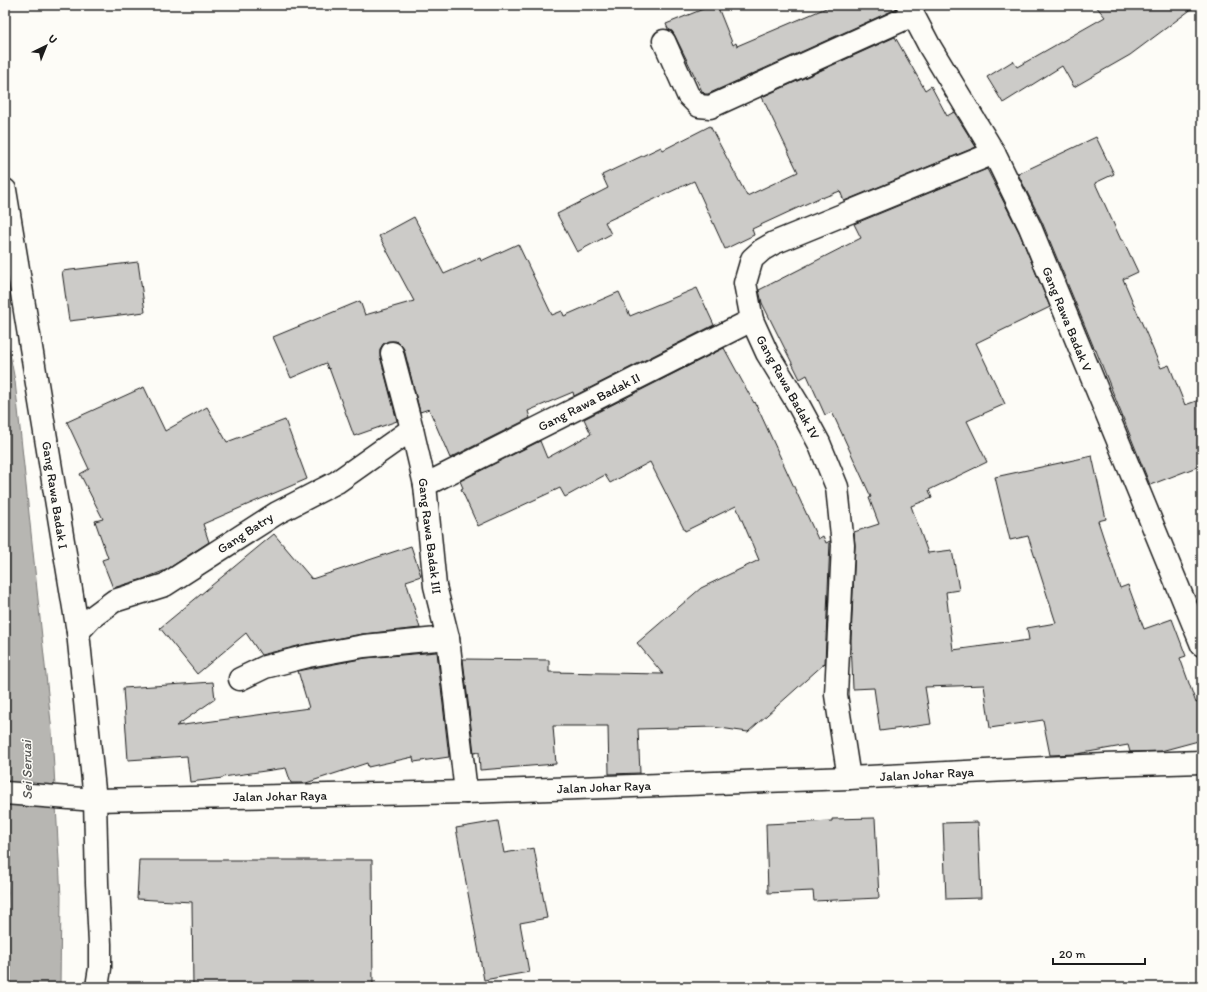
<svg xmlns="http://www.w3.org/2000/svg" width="1207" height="992" font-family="Itim,sans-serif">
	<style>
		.water { fill: #b7b6b2; stroke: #797876 }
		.building { fill: #cccbc8; stroke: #1c1c1c }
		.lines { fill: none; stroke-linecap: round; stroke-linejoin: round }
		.street-casing { stroke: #1c1c1c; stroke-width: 25 }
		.secondary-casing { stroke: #1c1c1c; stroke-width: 25 }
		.street { stroke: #fdfcf7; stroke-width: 22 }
		.secondary { stroke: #fdfcf7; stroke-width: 22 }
		.labels { text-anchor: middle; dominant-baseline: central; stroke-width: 3; stroke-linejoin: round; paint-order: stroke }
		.street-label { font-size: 13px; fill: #1c1c1c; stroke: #fdfcf7 }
		.water-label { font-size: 14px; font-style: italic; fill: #5a5a58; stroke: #fdfcf7 }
	</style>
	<rect width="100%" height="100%" fill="#fdfcf7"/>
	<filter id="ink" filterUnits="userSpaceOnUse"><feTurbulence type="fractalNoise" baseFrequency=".025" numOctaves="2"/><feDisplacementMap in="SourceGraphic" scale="8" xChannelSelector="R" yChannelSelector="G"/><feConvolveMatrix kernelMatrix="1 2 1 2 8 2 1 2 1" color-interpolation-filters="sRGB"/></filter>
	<g filter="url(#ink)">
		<!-- water -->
		<path class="water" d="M5 328 15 381 52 732 61 897 60 987H5V917L8 892 5 864Z"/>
		<!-- building -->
		<g class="building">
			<path d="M713 5H717L733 45 736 43 737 46 833 5H896V9L708 94H705L702 91 675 36 672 31 668 29 666 24Z"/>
			<path d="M1095 5H1197L1130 55 1074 87 1062 66 1003 103 987 77 1013 61 1017 67 1105 17Z"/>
			<path d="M895 37 925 90 931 86 947 116 954 112 976 147 844 201 840 191 822 198 821 197 752 229 754 235 725 249 694 181 605 222 611 234 577 252 557 214 608 188 602 175 661 147 663 150 710 126 747 196 798 172 762 97Z"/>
			<path d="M1096 137 1114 174 1095 183 1121 240H1123L1138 272 1123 279 1161 368 1169 365 1185 405 1202 399V465L1150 485 1095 348H1094L1042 222 1018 174Z"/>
			<path d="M987 169 1019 232 1050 307 976 343 1005 404 967 421 987 462 929 490 932 498 911 506 928 553 952 550 959 590 946 592 953 650 1029 640 1027 628 1056 623 1028 536 1010 540 995 477 1092 456 1106 519 1098 521 1120 588 1128 585 1144 629 1172 619 1186 656 1180 658 1196 703 1202 700V740L1161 751 1130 752 1128 745 1077 754 1050 755 1043 720 990 728 984 685 925 687 931 724 880 731 874 688 853 689 851 640 855 546 854 532 879 524 869 498 871 497 832 412 825 415 807 375 800 379 762 303 759 290 861 238 854 224Z"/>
			<path d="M414 217 444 274 480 258 481 261 518 244 552 315 562 311 564 316 619 292 630 316 697 288 714 325 574 396 573 392 528 411 530 418 450 458 429 409 420 412 404 349 401 345 396 341H388L383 344 380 349V356L397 421 354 436 329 368 328 369 326 363 291 378 273 337 360 301 365 315 414 301 379 236Z"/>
			<path d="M138 262 145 312 69 321 62 271Z"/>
			<path d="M724 348 754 403 755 402 818 539 823 536 826 543 830 541 825 663 748 732 713 727 638 729 640 773 609 774 608 726H553L556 764 480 770 479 752 474 753 463 659 549 660V672L663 674 637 643 701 588 759 560 736 506 685 531 650 462 610 483 605 475 565 497 560 488 478 526 461 489 463 488 460 481 540 441 547 458 591 434 584 419Z"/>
			<path d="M144 387 165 431 207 407 227 442 285 420 307 479 203 524 209 542 166 570 143 579 113 588 102 560 108 558 95 521 103 519 80 474 89 469 67 422Z"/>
			<path d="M274 534 312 579 411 546 421 576 406 581 420 628 362 634 306 644 261 655 246 633 197 674 160 628Z"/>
			<path d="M437 652 449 757 414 762 413 757 368 767 367 763 306 783H291L286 768 223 777V778L190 782 187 756 128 760 123 688 213 682 215 699 176 726 309 708 298 671 366 658Z"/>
			<path d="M875 818 879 898 814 901 813 891 768 893 766 824 832 821V819Z"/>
			<path d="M498 821 504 853 534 848 547 918 520 923 529 972 484 980 456 828Z"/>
			<path d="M978 822 981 898 946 899 943 823Z"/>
			<path d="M139 860H372L373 987H193L192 902 137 899Z"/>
		</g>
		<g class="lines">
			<defs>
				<g id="street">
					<path d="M908 5 930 47 994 153 1030 227 1202 645"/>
					<path d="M664 41 688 95 699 106 710 107 913 15"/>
					<path d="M5 190 78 632 95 800 97 883 100 944V968L97 987"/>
					<path d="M392 353 412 429 425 485 435 586 448 638 466 792"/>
					<path d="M425 485 752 320"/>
					<path d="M78 632 91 618 114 601 165 585 277 513 337 482 412 429"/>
					<path d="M240 679 265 667 308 656 364 646 448 638"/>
					<path d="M849 778 836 695 843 545 837 487 819 443 798 404 767 353 752 320 745 283 752 259 762 250 774 243 994 153"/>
				</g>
				<path id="secondary" d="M5 793 95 800 466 792 849 778 1104 765 1202 762"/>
			</defs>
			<!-- street casing -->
			<use href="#street" class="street-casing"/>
			<!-- secondary casing -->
			<use href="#secondary" class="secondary-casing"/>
			<!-- street -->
			<use href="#street" class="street"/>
			<!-- secondary -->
			<use href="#secondary" class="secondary"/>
		</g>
	</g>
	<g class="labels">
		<!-- street labels -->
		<g class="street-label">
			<text transform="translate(1067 319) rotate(68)">Gang Rawa Badak V</text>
			<text transform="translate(788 387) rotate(61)">Gang Rawa Badak IV</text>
			<text transform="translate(589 402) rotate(-27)">Gang Rawa Badak II</text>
			<text transform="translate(55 495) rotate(81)">Gang Rawa Badak I</text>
			<text transform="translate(245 533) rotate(-33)">Gang Batry</text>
			<text transform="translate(430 536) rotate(83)">Gang Rawa Badak III</text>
			<text transform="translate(927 774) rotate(-3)">Jalan Johar Raya</text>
			<text transform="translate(604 787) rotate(-2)">Jalan Johar Raya</text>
			<text transform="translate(280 796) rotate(-1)">Jalan Johar Raya</text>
		</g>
		<!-- water labels -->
		<g class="water-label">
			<text transform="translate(27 770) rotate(-91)">Sei Seruai</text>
		</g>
	</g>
	<!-- margin -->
	<rect width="1207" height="992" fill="none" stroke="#fdfcf7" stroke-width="20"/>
	<rect x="10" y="10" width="1187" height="972" fill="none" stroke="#1c1c1c" stroke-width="1.5" filter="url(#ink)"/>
	<!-- north arrow -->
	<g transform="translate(46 46) rotate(43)" stroke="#fdfcf7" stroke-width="3" paint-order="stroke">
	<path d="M0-3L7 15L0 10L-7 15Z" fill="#1c1c1c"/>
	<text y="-6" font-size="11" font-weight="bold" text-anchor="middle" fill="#1c1c1c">U</text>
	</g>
	<!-- scale -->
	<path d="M1053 958v6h92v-6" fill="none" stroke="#1c1c1c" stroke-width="2"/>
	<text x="1059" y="958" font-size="12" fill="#1c1c1c" stroke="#fdfcf7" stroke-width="3" paint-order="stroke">20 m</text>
</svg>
